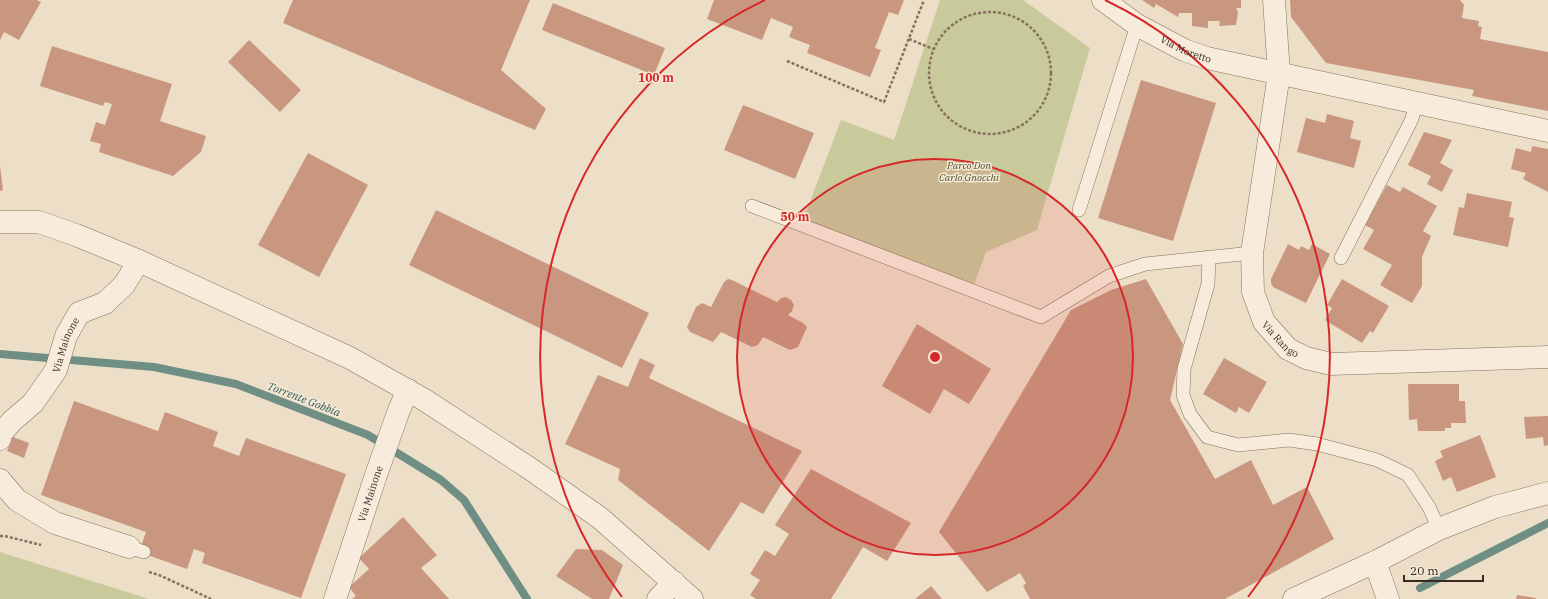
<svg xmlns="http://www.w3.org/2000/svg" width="1548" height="599" font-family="'IBM Plex Serif',serif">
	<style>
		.green { fill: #c9ca9c }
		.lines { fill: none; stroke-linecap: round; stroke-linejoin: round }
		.stream { stroke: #6f8f84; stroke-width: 8 }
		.building { fill: #c99780 }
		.lane-casing { stroke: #88705e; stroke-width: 14 }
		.street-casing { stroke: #88705e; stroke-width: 23 }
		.path { stroke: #88705e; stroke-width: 2.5; stroke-dasharray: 3 2; stroke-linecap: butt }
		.lane { stroke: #f7ecdb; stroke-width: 13 }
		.street { stroke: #f7ecdb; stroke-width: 22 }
		.ring { fill: none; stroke: #d62828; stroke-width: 2 }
		.labels { text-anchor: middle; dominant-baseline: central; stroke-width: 3; stroke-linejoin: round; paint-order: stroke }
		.street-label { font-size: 10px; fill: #392a20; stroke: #f4e9d7 }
		.park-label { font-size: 10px; font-style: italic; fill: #4d5428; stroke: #f4e9d7 }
		.water-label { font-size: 11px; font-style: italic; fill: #315851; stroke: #f4e9d7 }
		.centre { fill: #d62828; stroke: #f4e9d7; stroke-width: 2 }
		.ring-label { font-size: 12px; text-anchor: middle; font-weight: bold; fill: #d62828; stroke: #f4e9d7; stroke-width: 3; stroke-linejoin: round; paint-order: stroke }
	</style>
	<rect width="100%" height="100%" fill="#eddec8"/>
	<!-- green -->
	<g class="green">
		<path d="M940 0H1023L1090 48 1037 230 986 252 974 285 803 220 841 120 894 140Z"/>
		<path d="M0 552 149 599H0Z"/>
	</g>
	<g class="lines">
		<!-- stream -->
		<g class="stream">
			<path d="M0 354 154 367 236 384 368 435 441 480 464 500 527 599"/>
			<path d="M1420 588 1548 523"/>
		</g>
	</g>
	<!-- building -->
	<g class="building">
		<path d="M0 0H37L41 2 19 40 4 32 0 40Z"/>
		<path d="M293 0H530L501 70 546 109 535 130 283 23Z"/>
		<path d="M714 0H904L898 15 889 12 875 48 881 50 870 77 807 53 810 45 789 37 793 27 771 18 762 40 707 19Z"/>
		<path d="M1142 0H1241V8H1236L1238 12 1236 25 1219 26 1220 21H1208V28L1192 26V13H1179L1178 17 1156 4 1154 8Z"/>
		<path d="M1290 0H1460L1464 5 1462 18 1479 21 1478 26 1482 27 1480 39 1548 52V111L1472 96 1474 90 1326 63 1291 17Z"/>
		<path d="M553 3 665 48 654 75 542 30Z"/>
		<path d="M249 40 301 90 280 112 228 62Z"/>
		<path d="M52 46 172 84 160 121 206 136 201 152 173 176 99 152 101 144 90 141 96 122 105 125 112 104 105 102 103 106 40 86Z"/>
		<path d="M1141 80 1216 103 1173 241 1098 218Z"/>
		<path d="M743 105 814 133 795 179 724 150Z"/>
		<path d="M1327 114 1354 121 1350 138 1361 141 1354 168 1297 152 1306 118 1325 123Z"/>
		<path d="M1424 132 1452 140 1440 163 1453 170 1442 192 1427 184 1431 176 1408 165Z"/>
		<path d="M1532 146 1548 149V192L1523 179 1526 173 1511 169 1516 148 1531 152Z"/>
		<path d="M308 153 368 185 319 277 258 245Z"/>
		<path d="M0 166 3 190 0 191Z"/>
		<path d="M1387 185 1400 192 1403 187 1437 206 1423 231 1431 236 1422 257V286L1412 303 1380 285 1392 265 1363 249 1374 230 1365 225Z"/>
		<path d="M1467 193 1512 202 1509 217 1514 218 1508 247 1453 235 1459 207 1464 208Z"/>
		<path d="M436 210 649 313 622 368 409 265Z"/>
		<path d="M1288 244 1299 250 1301 246 1309 250 1312 244 1330 254 1306 303 1273 287 1271 283V279Z"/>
		<path d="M728 279 732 280 777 302 781 298 786 297 791 300 794 305 792 311 788 315 803 323 807 327 798 347 790 350 763 337 758 345 752 347 721 332 713 342 690 332 687 327 696 307 702 303 711 307 724 282Z"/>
		<path d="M1146 279 1183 344 1170 400 1215 479 1251 460 1273 505 1307 487 1334 539 1225 599H1030L1023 586 1026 583 1020 573 987 592 939 532 1071 310 1111 290Z"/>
		<path d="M1342 279 1389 306 1373 333 1370 331 1362 343 1325 320 1332 308 1327 305Z"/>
		<path d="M917 324 991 369 969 404 944 389 930 414 882 386Z"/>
		<path d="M640 358 655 365 649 378 802 451 763 514 741 502 709 551 618 480 620 469 565 444 598 375 628 387Z"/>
		<path d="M1224 358 1267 382 1249 413 1239 407 1236 413 1203 394Z"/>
		<path d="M1408 384H1459V401H1465L1466 423H1451V428H1445V431H1418L1417 419 1409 420Z"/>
		<path d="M74 401 158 431 165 412 218 432 213 446 239 456 246 438 346 474 301 598 202 563 205 553 194 549 187 569 139 552 146 532 41 495Z"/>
		<path d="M1548 416V445L1544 446 1543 437 1526 439 1524 417Z"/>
		<path d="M1480 435 1496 477 1457 492 1451 477 1443 481 1435 461 1443 457 1440 451Z"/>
		<path d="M13 437 29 443 24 458 7 451Z"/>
		<path d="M811 469 911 523 887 561 863 547 831 599H756L750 595 760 580 750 574 765 550 775 556 789 534 775 525Z"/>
		<path d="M403 517 437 555 421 568 449 599H352L356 596 349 587 369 569 359 558Z"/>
		<path d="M576 549 602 550 623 565 609 599H592L556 576Z"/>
		<path d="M931 586 942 599H915Z"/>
		<path d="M1517 595 1536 598V599H1516Z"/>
	</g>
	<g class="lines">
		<defs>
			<g id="lane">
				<path d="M752 206 1041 317 1109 276 1145 264 1252 253"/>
				<path d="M1079 210 1137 25"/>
				<path d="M1209 257 1208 284 1184 369 1183 395 1190 414 1207 437 1238 445 1289 440 1317 444 1377 460 1408 475 1429 507 1439 529"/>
				<path d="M1341 258 1411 121 1417 103"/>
				<path d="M129 547 144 552"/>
			</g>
			<g id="street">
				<path id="s1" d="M1103 0 1137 25 1184 50 1207 58 1548 131"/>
				<path id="s2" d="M1274 0 1279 74 1252 253 1253 292 1264 322 1288 349 1306 358 1331 364 1548 357"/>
				<path d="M0 222H39L76 235 139 261 350 358 423 399 529 468 600 518 692 599"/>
				<path id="s3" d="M0 439 1 434 12 421 33 403 56 370 66 336 79 313 105 303 124 285 139 261"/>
				<path d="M0 480 17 500 55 523 129 547"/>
				<path d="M1375 562 1388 599"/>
				<path id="s4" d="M335 599 376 475 399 410 408 390"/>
				<path d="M658 599 674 582"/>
				<path d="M1294 599 1375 562 1439 529 1495 507 1548 493"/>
			</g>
		</defs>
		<!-- lane casing -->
		<use href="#lane" class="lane-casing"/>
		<!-- street casing -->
		<use href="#street" class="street-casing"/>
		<!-- path -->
		<g class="path">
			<circle cx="990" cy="73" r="61"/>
			<path d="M909 39 933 49"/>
			<path d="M787 61 884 102 924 0"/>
			<path d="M0 536H5L41 545"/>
			<path d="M149 572 159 575 211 599"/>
		</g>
		<!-- lane -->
		<use href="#lane" class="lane"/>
		<!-- street -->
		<use href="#street" class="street"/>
	</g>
	<!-- distance rings -->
	<circle cx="935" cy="357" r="198" fill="#d62828" fill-opacity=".12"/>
	<g class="ring">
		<circle cx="935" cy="357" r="198"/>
		<path d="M622 597A395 395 0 0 1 765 0M1105 0A395 395 0 0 1 1248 597"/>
	</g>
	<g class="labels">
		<!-- street labels -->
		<g class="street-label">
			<text stroke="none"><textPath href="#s1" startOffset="97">Via Moretto</textPath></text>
			<text stroke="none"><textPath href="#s2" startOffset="350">Via Rango</textPath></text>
			<text stroke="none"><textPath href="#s3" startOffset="117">Via Mainone</textPath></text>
			<text stroke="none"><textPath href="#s4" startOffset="111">Via Mainone</textPath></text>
		</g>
		<!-- park labels -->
		<g class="park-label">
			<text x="969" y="165">Parco Don<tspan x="969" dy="12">Carlo Gnocchi</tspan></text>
		</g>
		<!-- water labels -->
		<g class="water-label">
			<text transform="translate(304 399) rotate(21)">Torrente Gobbia</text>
		</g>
	</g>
	<circle cx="935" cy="357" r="6" class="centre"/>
	<g class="ring-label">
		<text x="656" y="82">100 m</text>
		<text x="795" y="221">50 m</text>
	</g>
	<!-- scale -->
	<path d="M1404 575v6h79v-6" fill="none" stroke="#392a20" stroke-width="2"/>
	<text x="1410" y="575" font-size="12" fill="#392a20" stroke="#f4e9d7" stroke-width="3" paint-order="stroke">20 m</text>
</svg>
